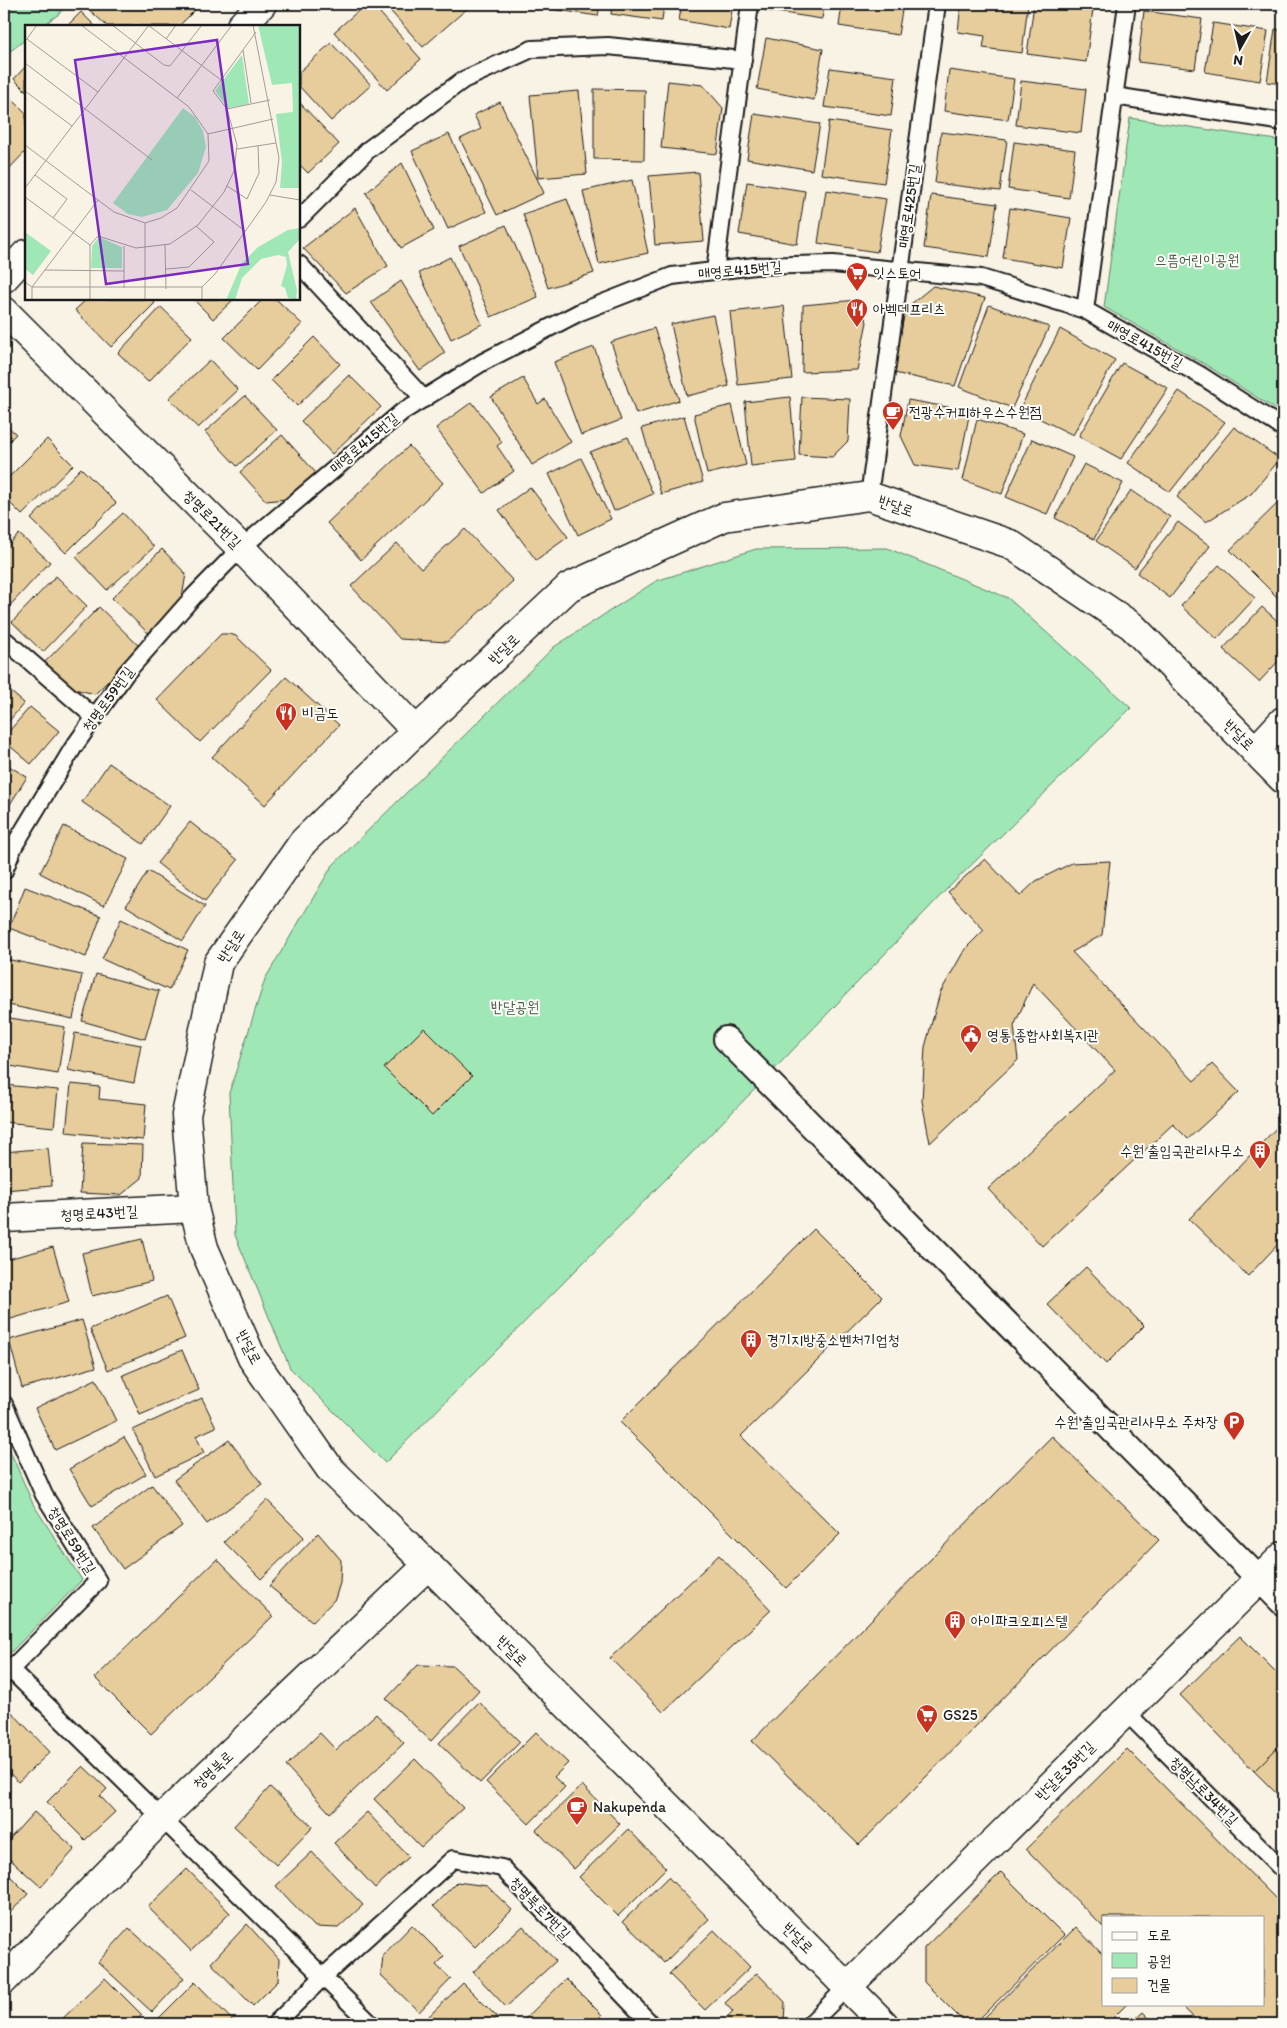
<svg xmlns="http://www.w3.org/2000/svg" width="1287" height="2028" viewBox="0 0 1287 2028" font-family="Itim,'Poor Story',sans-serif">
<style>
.green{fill:#9fe8b6;stroke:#5e8269}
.building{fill:#e7cd9c;stroke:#1c1c1c}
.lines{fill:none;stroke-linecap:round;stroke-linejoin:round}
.service-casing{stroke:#1c1c1c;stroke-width:20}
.pedestrian-casing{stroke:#1c1c1c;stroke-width:28}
.minor-casing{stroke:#1c1c1c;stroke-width:31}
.tertiary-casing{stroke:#1c1c1c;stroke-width:31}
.service{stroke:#fdfcf7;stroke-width:16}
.pedestrian{stroke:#fdfcf7;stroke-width:24}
.minor{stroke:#fdfcf7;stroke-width:28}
.tertiary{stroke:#fdfcf7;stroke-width:28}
.labels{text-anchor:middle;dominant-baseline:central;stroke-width:4;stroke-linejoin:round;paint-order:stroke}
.street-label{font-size:15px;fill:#1c1c1c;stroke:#fdfcf7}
.park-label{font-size:15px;fill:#43594a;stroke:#fdfcf7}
.poi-label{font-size:15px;fill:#1c1c1c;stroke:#fdfcf7;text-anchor:start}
.inset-road{fill:none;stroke:#a19d95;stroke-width:1}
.view{fill:#7b2cbf;fill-opacity:0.15;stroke:#7b2cbf;stroke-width:2.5}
.inset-edge{fill:none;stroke:#1c1c1c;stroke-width:2.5}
</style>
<rect width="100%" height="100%" fill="#f9f3e5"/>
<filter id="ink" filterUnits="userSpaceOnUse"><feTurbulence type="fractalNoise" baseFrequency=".02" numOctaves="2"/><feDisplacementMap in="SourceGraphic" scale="10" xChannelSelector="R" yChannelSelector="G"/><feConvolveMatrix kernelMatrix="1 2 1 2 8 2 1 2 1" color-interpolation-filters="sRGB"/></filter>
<g filter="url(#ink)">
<g class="green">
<path d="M4,4H67L59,14L42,26H26V39L4,56Z"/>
<path d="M1130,118L1283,141V414L1206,365L1104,307Z"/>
<path d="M887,548L1008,598L1131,708L946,890L765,1079L385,1463L290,1368L235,1235L229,1093L265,979L332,866L554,647L656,581L756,549Z"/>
<path d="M4,1437L33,1504L82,1580L4,1659Z"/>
</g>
<g class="building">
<path d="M83,4H201L179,26H107Z"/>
<path d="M366,4H372L421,59L387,90L334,32Z"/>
<path d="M384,4H466L469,7L423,47Z"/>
<path d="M538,4H600L598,16L537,7Z"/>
<path d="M612,4H664L662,21L611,14Z"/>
<path d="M682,4H733L729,29L679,20Z"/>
<path d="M765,4H824L822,19L764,10Z"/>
<path d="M842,4H903L898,35L839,26Z"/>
<path d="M961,4H1028L1022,53L983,48L985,36L958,32Z"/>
<path d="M1034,4H1054L1093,9L1086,62L1027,54Z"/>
<path d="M1144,11L1202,19L1195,69L1138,62Z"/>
<path d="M81,12L95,26H67Z"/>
<path d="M1213,23L1268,31L1260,81L1205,72Z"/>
<path d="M1275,29L1283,31V84L1267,82Z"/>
<path d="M766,38L823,49L814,100L757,89Z"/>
<path d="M331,43L371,85L331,121L299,86V72Z"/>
<path d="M26,66V91L14,79Z"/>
<path d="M830,68L896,77L891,116L824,107Z"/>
<path d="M949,70L1014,79L1008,120L944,111Z"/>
<path d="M668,81L703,85L723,108L717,154L661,148Z"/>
<path d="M1021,81L1086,89L1081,133L1016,125Z"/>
<path d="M594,89L645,90L644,160L594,159Z"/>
<path d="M4,91L26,113V151L4,174Z"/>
<path d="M579,91L587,174L538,178L530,95Z"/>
<path d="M299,102L339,144L308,173L299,164Z"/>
<path d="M500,102L544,193L497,215L460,139L481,129L474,115Z"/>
<path d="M754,114L820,124L812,170L747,159Z"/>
<path d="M829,121L892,130L884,183L821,174Z"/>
<path d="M941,132L1007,140L1000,191L935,183Z"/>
<path d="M449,134L486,212L448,229L412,151Z"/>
<path d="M1014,142L1075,150L1069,198L1008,189Z"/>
<path d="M402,163L434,230L401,248L366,193Z"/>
<path d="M698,172L704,241L655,245L649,176Z"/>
<path d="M632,180L648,253L599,264L583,191Z"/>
<path d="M747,182L805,191L797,244L739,234Z"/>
<path d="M826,190L886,199L877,252L818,243Z"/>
<path d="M931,195L997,204L989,257L924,248Z"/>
<path d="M567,199L594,273L548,288L523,214Z"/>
<path d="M355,208L388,266L346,293L303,248Z"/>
<path d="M1010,208L1071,218L1063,268L1003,258Z"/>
<path d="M506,225L538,297L491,317L459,246Z"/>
<path d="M450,257L482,324L451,339L419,273Z"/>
<path d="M401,281L445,353L420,371L371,302Z"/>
<path d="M933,286L985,298L955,386L894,373L905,309Z"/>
<path d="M87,299H151L155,303L111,347L75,310Z"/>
<path d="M193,299H234L213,319Z"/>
<path d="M263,299H276L302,324L257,370L224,338Z"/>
<path d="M857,300L867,322L857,370L802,372L803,305Z"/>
<path d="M989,305L1049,327L1012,408L959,387Z"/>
<path d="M784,306L792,379L738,385L730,312Z"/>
<path d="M161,307L192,337L148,382L118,353Z"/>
<path d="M713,315L729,386L687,396L671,324Z"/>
<path d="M654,328L679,400L636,414L611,342Z"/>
<path d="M1060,329L1115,360L1073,435L1020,409Z"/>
<path d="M314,337L340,364L297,406L271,380Z"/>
<path d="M594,347L621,420L581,435L554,362Z"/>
<path d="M210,360L238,390L198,428L169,398Z"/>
<path d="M1122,363L1168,388L1121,459L1079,436Z"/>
<path d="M349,375L381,407L332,454L301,421Z"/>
<path d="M523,378L538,404L545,399L571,442L532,465L491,397Z"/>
<path d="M1179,391L1225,422L1170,492L1128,463Z"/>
<path d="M245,396L277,430L237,466L205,432Z"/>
<path d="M790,397L796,461L751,466L745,402Z"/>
<path d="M802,397L850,399L848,441L832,457L799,455Z"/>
<path d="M908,400L970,411L958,471L915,465L901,436Z"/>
<path d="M472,402L502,442L497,446L514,471L484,493L436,428Z"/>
<path d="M732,405L746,465L707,474L694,414Z"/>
<path d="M684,416L703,482L661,494L642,428Z"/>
<path d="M977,419L1023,434L1002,494L963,480Z"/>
<path d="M4,423L16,434L4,446Z"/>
<path d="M1234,427L1280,459L1251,494L1206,522L1177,497Z"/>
<path d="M282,435L316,473L286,499L266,501L240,472Z"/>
<path d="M628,437L653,494L614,511L590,452Z"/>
<path d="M47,439L73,465L22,515L4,497V482Z"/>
<path d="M1032,439L1073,457L1047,514L1006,497Z"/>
<path d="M409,446L443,483L361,560L327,523Z"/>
<path d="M581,458L611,519L578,535L549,474Z"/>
<path d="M1084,464L1123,483L1094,539L1055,518Z"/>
<path d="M81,468L116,503L66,553L31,519Z"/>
<path d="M530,487L568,537L536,560L499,510Z"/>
<path d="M1131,490L1170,517L1135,568L1096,541Z"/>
<path d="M1283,498V603L1230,550Z"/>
<path d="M123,513L154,547L107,590L76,557Z"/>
<path d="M1178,522L1210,546L1170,598L1137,573Z"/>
<path d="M465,529L513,581L447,642L400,639L351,586L397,543L421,569Z"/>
<path d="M19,534L50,562L4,612V550Z"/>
<path d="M162,549L186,574L181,603L148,633L112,598Z"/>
<path d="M1219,565L1255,598L1217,639L1181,606Z"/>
<path d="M56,576L87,606L43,652L12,622Z"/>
<path d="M99,607L141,648L95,694L70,688L44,663Z"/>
<path d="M1262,607L1283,626V656L1259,682L1223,649Z"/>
<path d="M221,634H230L236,636L271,670L200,742L157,700Z"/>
<path d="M286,677L339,725L265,805L212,757Z"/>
<path d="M4,686L24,703L4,727Z"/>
<path d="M30,707L59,731L31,764L4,741V737Z"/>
<path d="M4,763L27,777L4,814Z"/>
<path d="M109,763L170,806L143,844L82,802Z"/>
<path d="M190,822L238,860L205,901L157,863Z"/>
<path d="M64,826L128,859L104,906L40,873Z"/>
<path d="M985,859L1020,896L1036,881L1072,863L1110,861L1102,935L1072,952L1194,1081L1212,1064L1239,1092L1188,1139L1173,1124L1042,1246L988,1189L1115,1070L1033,983L1014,1026L1018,1060L930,1143L922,1101L925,1047L940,993L965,949L984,930L948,892Z"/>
<path d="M148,871L205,906L183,941L126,906Z"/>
<path d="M25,887L101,916L86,957L9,928Z"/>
<path d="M121,919L188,950L169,990L102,959Z"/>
<path d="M6,959L82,975L73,1019L4,1004V969Z"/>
<path d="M96,974L159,991L145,1039L82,1021Z"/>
<path d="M4,1017L65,1027L58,1074L4,1065Z"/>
<path d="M424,1028L472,1076L432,1116L384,1068Z"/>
<path d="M75,1033L141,1045L134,1083L68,1070Z"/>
<path d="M71,1084L100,1087L99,1099L146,1104L143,1140L66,1132Z"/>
<path d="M4,1085L58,1090L54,1127L4,1122Z"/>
<path d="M1283,1121V1239L1248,1276L1189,1219Z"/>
<path d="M83,1143L143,1145L142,1178L121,1195L80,1193Z"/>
<path d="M48,1148L52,1186L4,1190V1152Z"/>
<path d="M814,1229L882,1297L741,1436L840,1534L786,1588L620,1422Z"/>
<path d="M142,1239L152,1281L92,1296L82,1253Z"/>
<path d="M53,1247L69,1302L4,1321V1260Z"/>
<path d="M1086,1267L1144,1326L1106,1364L1047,1304Z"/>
<path d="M167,1296L185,1338L108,1370L90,1329Z"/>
<path d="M82,1320L96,1367L22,1388L9,1340Z"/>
<path d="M182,1350L199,1390L140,1415L123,1375Z"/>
<path d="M96,1379L116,1421L55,1450L35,1408Z"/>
<path d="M202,1398L216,1427L196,1436L204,1453L155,1476L133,1430Z"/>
<path d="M1052,1436L1159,1540L859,1845L752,1741Z"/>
<path d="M124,1437L146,1474L92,1506L69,1469Z"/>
<path d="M229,1440L262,1484L207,1524L174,1480Z"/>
<path d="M152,1485L182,1526L123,1569L93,1528Z"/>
<path d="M267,1500L304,1537L261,1579L224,1542Z"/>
<path d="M318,1533L341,1560L340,1583L335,1599L313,1622L269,1586Z"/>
<path d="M719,1555L771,1610L663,1712L610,1658Z"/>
<path d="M217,1559L273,1616L151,1734L95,1678Z"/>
<path d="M1240,1636L1283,1679V1742L1254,1771L1180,1695Z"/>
<path d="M418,1665L453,1666L479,1690L431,1741L386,1699Z"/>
<path d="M479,1702L520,1742L480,1783L439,1743Z"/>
<path d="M4,1704L50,1752L18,1782L4,1767Z"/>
<path d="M376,1714L404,1743L330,1813L286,1766L320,1733L336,1750Z"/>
<path d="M536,1732L568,1763L554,1777L565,1787L529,1824L486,1782Z"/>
<path d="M1283,1742V1800L1254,1771Z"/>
<path d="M1127,1749L1283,1906V2024H1200L1180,2004H1263V1917H1103V1927L1026,1849Z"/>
<path d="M415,1759L463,1808L421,1847L374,1799Z"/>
<path d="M83,1766L107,1789L100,1796L115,1812L85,1840L47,1802Z"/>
<path d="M582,1785L620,1824L574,1869L536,1830Z"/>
<path d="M270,1787L313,1827L276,1865L234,1826Z"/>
<path d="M34,1812L75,1849L41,1887L4,1854V1845Z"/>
<path d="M367,1812L409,1857L375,1888L334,1843Z"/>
<path d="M628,1829L666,1868L618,1916L579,1877Z"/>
<path d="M312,1852L363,1905L338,1928L315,1927L276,1886Z"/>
<path d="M187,1869L230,1913L191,1951L148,1907Z"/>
<path d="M4,1870L28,1894L4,1919Z"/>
<path d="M1001,1872L1064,1935L974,2024H966L924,1982V1948Z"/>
<path d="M668,1877L709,1919L664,1963L623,1921Z"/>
<path d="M457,1882L487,1886L512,1910L475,1947L433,1906Z"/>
<path d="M247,1924L279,1959L278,1981L253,2006L211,1963Z"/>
<path d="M412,1925L444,1957L436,1965L451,1979L419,2012L381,1975L383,1955Z"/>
<path d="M523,1926L556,1961L506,2007L473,1972Z"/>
<path d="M1076,1927L1103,1955V2004H1127L1107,2024H978Z"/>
<path d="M129,1928L184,1978L152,2012L98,1962Z"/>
<path d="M714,1930L750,1967L705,2010L669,1974Z"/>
<path d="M757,1973L785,2002L784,2024H721L733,2012L725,2003Z"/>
<path d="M105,1978L142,2015L132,2024H61L59,2022Z"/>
<path d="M566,1979L602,2015L593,2024H530L525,2019Z"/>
<path d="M195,1982L236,2024H161L157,2020Z"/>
<path d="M463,1983L497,2017L489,2024H431L426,2019Z"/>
<path d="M1143,2012L1155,2024H1130Z"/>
</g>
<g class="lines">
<g class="service-casing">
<g id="service">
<path d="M1114,96L1283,122"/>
<path d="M299,219L369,149L463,80L532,49L608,46L743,60"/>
<path d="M299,264L424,399"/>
<path d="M715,271L750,4"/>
<path d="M1085,310L1127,4"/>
<path d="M869,496L937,4"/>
<path d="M4,639L94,717"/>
<path d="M4,871L14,846L73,748L126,673L193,597L241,548L402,412L483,362L580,312L672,276L755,266L833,264L981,278L1085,310L1200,375L1283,428"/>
<path d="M4,1404L44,1495L98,1581L4,1676"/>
<path d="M10,1669L371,2024"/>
<path d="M1126,1712L1283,1870"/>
<path d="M275,2024L323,1977L453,1859L502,1868L651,2024"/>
<path d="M810,2024L847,1987"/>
</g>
</g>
<g class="pedestrian-casing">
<path id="pedestrian" d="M726,1039L1283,1603"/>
</g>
<g class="minor-casing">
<g id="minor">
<path d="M4,1218L194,1208"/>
<path d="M847,1987L1283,1556"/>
</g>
</g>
<g class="tertiary-casing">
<g id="tertiary">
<path d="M241,26L262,4"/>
<path d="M4,278L26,254"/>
<path d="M4,311L241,548L416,731"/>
<path d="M1255,751L1283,721"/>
<path d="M4,1980L162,1818L428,1565"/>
<path d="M884,2024L428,1565L330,1469L252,1358L204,1248L194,1208L186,1115L218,963L303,842L416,731L569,587L724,517L869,496L1010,544L1132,626L1283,779"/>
</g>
</g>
<use href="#service" class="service"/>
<use href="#pedestrian" class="pedestrian"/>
<use href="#minor" class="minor"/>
<use href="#tertiary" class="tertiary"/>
</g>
</g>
<defs>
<g id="supermarket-pin" transform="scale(1.125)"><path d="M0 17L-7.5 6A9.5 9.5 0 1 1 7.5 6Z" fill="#c8321e" stroke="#fdfcf7"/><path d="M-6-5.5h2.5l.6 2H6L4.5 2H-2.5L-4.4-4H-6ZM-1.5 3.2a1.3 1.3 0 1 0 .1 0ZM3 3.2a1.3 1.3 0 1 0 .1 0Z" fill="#fff"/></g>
<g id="restaurant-pin" transform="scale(1.125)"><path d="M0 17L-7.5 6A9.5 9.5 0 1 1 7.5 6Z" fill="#c8321e" stroke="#fdfcf7"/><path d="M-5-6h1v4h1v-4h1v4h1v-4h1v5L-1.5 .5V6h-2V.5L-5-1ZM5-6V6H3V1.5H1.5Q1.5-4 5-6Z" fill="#fff"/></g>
<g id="cafe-pin" transform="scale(1.125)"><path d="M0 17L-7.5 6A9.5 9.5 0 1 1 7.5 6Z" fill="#c8321e" stroke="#fdfcf7"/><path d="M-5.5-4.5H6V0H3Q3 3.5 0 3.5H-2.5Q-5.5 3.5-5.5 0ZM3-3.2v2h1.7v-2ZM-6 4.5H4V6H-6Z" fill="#fff"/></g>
<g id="civic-pin" transform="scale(1.125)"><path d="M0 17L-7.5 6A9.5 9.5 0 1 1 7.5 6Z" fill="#c8321e" stroke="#fdfcf7"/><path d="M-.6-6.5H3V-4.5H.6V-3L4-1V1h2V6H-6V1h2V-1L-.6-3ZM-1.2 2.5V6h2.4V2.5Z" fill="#fff"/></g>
<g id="building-pin" transform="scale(1.125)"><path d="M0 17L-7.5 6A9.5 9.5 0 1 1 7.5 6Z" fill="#c8321e" stroke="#fdfcf7"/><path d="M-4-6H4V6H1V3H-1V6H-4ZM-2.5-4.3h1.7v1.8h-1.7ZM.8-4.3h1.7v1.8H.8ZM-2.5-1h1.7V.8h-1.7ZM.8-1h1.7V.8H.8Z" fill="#fff"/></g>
<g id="parking-pin" transform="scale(1.125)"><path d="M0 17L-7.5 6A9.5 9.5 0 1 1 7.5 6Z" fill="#c8321e" stroke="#fdfcf7"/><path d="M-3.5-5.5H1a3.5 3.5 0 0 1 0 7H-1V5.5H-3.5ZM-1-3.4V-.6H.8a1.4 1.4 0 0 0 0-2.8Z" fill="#fff"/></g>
</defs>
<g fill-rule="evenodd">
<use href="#supermarket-pin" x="857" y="273"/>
<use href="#restaurant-pin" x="857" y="309"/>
<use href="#cafe-pin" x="893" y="412"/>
<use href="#restaurant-pin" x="286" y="713"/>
<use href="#civic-pin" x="971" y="1035"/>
<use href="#building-pin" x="1260" y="1151"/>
<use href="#building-pin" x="751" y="1340"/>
<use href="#parking-pin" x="1234" y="1422"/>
<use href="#building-pin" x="955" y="1621"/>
<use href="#supermarket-pin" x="927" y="1715"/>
<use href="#cafe-pin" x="577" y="1807"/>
</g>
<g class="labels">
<g class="street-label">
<text transform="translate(909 206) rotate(-82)">매영로425번길</text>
<text transform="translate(740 270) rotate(-5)">매영로415번길</text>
<text transform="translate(1145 344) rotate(29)">매영로415번길</text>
<text transform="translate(364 443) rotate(-40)">매영로415번길</text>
<text transform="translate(896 506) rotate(19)">반달로</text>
<text transform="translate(212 519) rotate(45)">청명로21번길</text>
<text transform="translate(504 649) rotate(-44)">반달로</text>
<text transform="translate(108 699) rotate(-54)">청명로59번길</text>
<text transform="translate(1239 735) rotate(45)">반달로</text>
<text transform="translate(231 946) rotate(-57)">반달로</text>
<text transform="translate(99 1213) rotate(-3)">청명로43번길</text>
<text transform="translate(249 1347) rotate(63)">반달로</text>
<text transform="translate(72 1540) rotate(58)">청명로59번길</text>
<text transform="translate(512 1651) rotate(45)">반달로</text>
<text transform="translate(213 1770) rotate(-43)">청명북로</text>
<text transform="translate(1065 1771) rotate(-45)">반달로35번길</text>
<text transform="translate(1204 1791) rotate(45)">청명남로34번길</text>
<text transform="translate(540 1908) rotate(46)">청명북로7번길</text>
<text transform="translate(798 1938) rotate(45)">반달로</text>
</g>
<g class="park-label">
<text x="1197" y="260">으뜸어린이공원</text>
<text x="515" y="1007">반달공원</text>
</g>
<g class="poi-label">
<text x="873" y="273">잇스토어</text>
<text x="873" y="309">아벡데프리츠</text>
<text x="909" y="412">전광수커피하우스수원점</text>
<text x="302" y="713">비금도</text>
<text x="987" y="1035">영통 종합사회복지관</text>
<text x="1244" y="1151" text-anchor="end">수원 출입국관리사무소</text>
<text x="767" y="1340">경기지방중소벤처기업청</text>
<text x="1218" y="1422" text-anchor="end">수원 출입국관리사무소 주차장</text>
<text x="971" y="1621">아이파크오피스텔</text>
<text x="943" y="1715">GS25</text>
<text x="593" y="1807">Nakupenda</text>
</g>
</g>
<g transform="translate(25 25)">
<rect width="275" height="275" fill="#f9f3e5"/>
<path d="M233,0H275V163H255L257,137L251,89L268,87L267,58L247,60ZM217,30L224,79L203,83L190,66ZM158,83L170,92L178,106L181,122L173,148L142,185L117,192L103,189L88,178ZM275,203V214L263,227L272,265L271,275L263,273L260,263L256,261L262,240L261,232L253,230L236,234L217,253L210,275H201L217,238L233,222L263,205ZM0,207L26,226L8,250L0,244ZM74,212L97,222V243H66L67,221Z" fill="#9fe8b6"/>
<path class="inset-road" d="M87,0L139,40L145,41L177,0M123,0L196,55M2,14L73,67M141,14L151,0M1,15L12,0M218,25L226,78M0,38L127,135M0,66L47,101M152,73L207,0M202,84L245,75M183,109L248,94M0,120L89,187L120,198L136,193L152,183L184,136L183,109L164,82L56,0M212,124L251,118M10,150L42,174L28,193M202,161L222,174L234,148L233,120M0,163L124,0M166,165L220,206M245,170L275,175M0,172L65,220M140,220L141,264M99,221V263M141,244L164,242L189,217L171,201M20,245L99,246M0,257L7,262H177M7,275V262L73,175M65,275V220L73,211L111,223L145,219L173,200L199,167L209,146L212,120L202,84L188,66L231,7M120,275V198M177,275V262L190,249L241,177L251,157L254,133L228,0"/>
<path class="view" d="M192,15L223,239L81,259L50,35Z"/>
<rect width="275" height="275" class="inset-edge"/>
</g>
<rect width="1287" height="2028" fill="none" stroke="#fdfcf7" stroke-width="20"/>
<rect x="10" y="10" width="1267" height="2008" fill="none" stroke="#1c1c1c" stroke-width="2" filter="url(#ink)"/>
<rect x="1102" y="1916" width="162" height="90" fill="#fdfcf7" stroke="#a3a29f"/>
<rect x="1112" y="1932" width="25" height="8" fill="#fdfcf7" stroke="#a3a29f"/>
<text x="1147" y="1940" font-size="15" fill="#1c1c1c">도로</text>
<rect x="1112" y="1953" width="25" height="15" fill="#9fe8b6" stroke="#a3a29f"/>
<text x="1147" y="1966" font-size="15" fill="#1c1c1c">공원</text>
<rect x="1112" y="1978" width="25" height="15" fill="#e7cd9c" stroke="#a3a29f"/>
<text x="1147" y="1990" font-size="15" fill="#1c1c1c">건물</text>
<g transform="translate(1240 48) rotate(188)" stroke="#fdfcf7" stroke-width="4" paint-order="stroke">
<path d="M0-4L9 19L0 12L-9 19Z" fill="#1c1c1c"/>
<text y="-8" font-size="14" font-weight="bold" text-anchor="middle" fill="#1c1c1c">N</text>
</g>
</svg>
